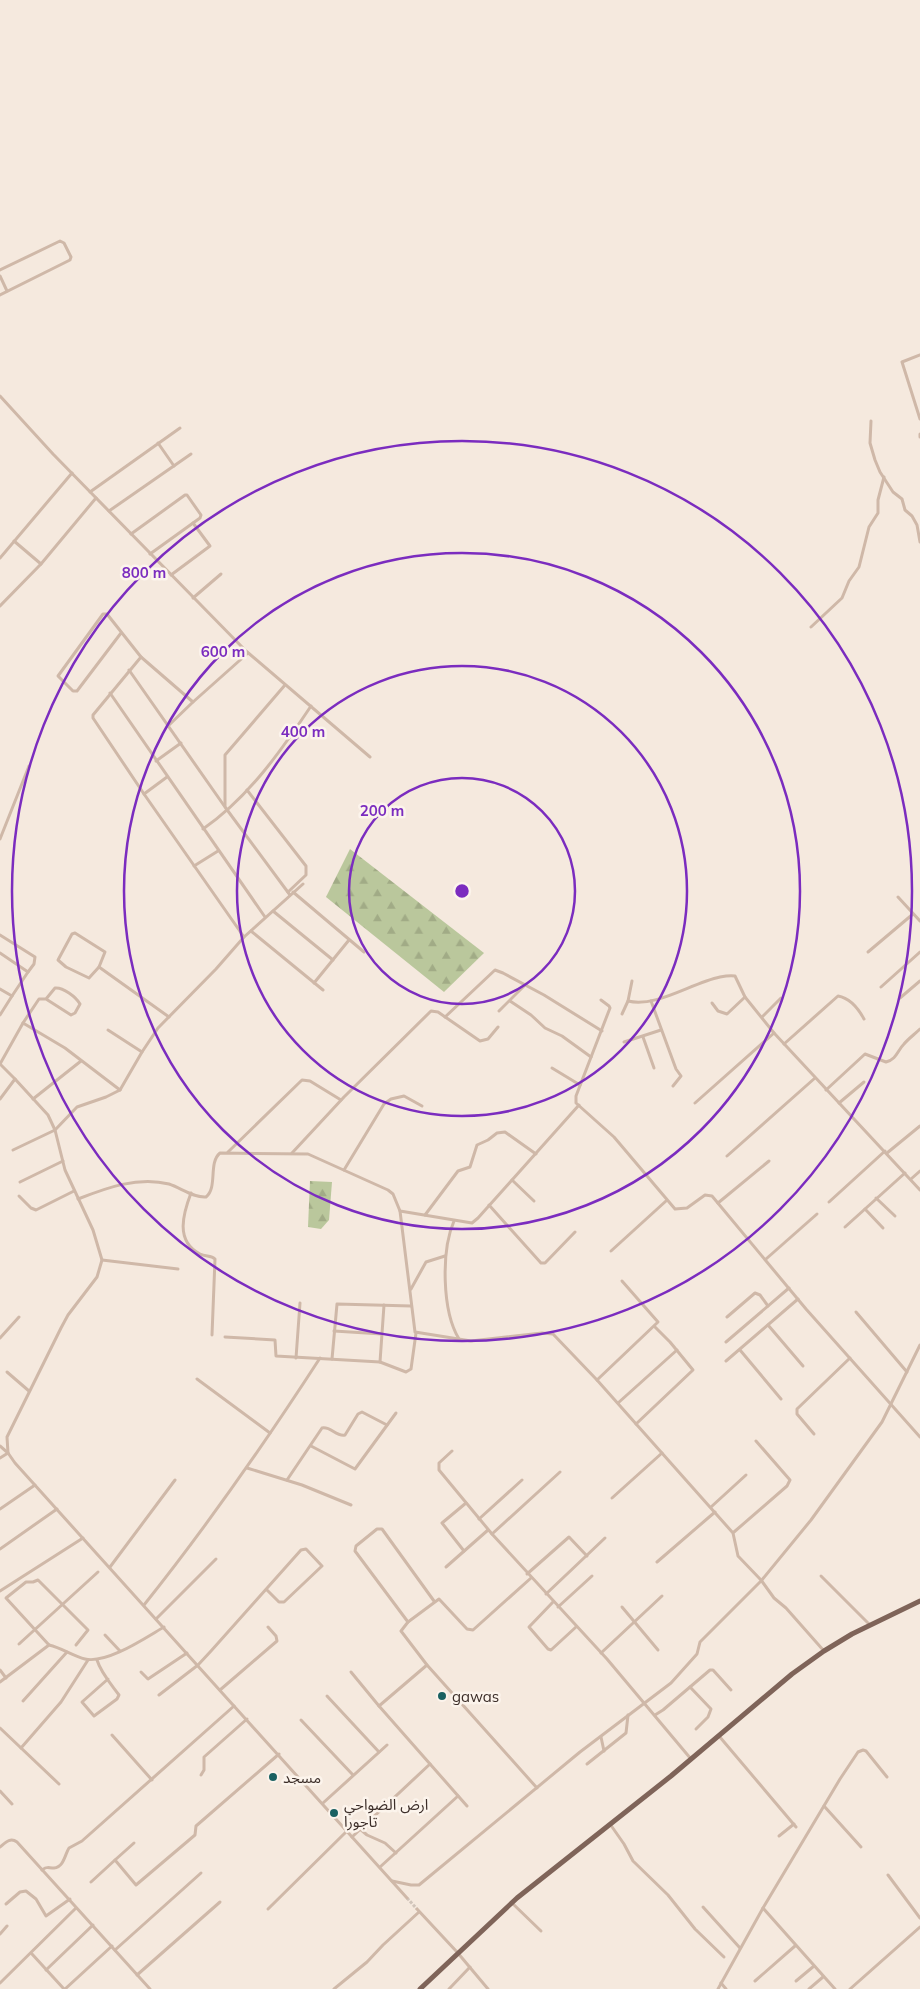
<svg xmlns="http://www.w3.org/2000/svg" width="920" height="1989" viewBox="0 0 920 1989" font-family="Mulish,'Noto Sans Arabic',sans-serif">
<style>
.forest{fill:url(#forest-firs)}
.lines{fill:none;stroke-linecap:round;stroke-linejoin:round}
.street-tunnel{stroke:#d0c4ba;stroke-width:3;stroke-dasharray:3 1.5;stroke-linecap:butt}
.street{stroke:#cfb8a8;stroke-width:3}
.primary{stroke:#7f6459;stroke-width:5}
.ring{fill:none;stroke:#7b2cbf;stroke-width:2.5}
.poi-dot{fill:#1a6162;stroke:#fcf4ec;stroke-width:2}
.labels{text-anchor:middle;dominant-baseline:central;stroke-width:5;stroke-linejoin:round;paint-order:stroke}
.poi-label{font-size:15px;fill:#3c2e29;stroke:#fcf4ec;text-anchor:start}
.centre{fill:#7b2cbf;stroke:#fcf4ec;stroke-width:2.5}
.ring-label{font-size:15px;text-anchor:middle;font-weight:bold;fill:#7b2cbf;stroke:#fcf4ec;stroke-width:5;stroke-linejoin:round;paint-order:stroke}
</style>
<defs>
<pattern id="forest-firs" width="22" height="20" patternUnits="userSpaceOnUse" patternTransform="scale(1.25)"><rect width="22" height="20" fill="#bac79c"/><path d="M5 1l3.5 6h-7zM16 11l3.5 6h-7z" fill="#a1ab86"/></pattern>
</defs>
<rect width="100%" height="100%" fill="#f5e9de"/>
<g class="forest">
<path d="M350,849L484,953L444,992L326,897Z"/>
<path d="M310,1181L332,1182L329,1220L321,1229L308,1227Z"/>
</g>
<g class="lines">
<path class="street-tunnel" d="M407,1898L417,1909"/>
<g class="street">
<path d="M0,270L60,241L64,243L71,257L70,260L0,295"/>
<path d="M0,276L7,291"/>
<path d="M920,355L902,362L920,419"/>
<path d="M0,396L53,454L246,651L370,757"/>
<path d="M871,421L870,443L875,460L880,472L893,492L902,499L905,510L912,516L917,525L920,542"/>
<path d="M920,434V437"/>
<path d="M158,443L174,466"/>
<path d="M90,492L180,428"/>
<path d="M109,511L191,454"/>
<path d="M131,534L185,495H187L201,515L200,518L150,554"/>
<path d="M14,541L41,564"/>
<path d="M0,558L72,473"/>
<path d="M171,575L210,546L193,523"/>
<path d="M193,598L221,574"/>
<path d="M0,606L41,564L96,498"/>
<path d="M811,627L842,598L849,581L859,567L869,527L878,513V500L884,477"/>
<path d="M121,633L77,691H73L58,676L103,614H107L141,657L193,702L168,726"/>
<path d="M141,657L93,715V718L144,794L244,937"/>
<path d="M129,670L225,807L290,895"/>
<path d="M110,693L265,917"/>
<path d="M193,702L248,653"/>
<path d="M156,761L181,743"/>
<path d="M247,790L306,866V875L288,892"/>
<path d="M144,794L167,777"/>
<path d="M225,806V755L285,685"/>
<path d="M203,829C248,798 281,751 311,706"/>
<path d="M0,839L29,766"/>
<path d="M194,866L218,851"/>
<path d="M303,884L244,937L216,969L158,1028L142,1052L120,1090L106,1097L77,1107L55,1130L65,1170L93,1230L102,1260L97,1277L68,1315L61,1328L7,1437L8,1453L15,1463L407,1898"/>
<path d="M293,892L364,952"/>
<path d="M898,897L920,921"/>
<path d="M273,911L333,960"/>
<path d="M251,931L323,990"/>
<path d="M75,933L105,952L99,967L89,978L66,967L58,960L72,934Z"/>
<path d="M0,935L35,957L34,964L28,972"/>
<path d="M868,952L913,914"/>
<path d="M0,953L28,972L12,996L0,989"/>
<path d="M99,967L169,1017"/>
<path d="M314,983L349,940"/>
<path d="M881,987L920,952"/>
<path d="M900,998L920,981"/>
<path d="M601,1000L609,1006L610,1008L576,1096V1103L614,1137L675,1209L687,1208L705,1195L712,1196L806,1309L920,1437"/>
<path d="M510,1001L531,1015L545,1028L562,1036L591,1057"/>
<path d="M628,1001C656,1008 691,983 720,977C725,976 730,975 735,976L745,997L774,1033L920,1190"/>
<path d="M651,1001L676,1069L681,1076L673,1086"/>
<path d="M712,1003L718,1011L727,1014L745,997"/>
<path d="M499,1011L526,984"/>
<path d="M622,1014L628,1001L632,981"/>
<path d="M0,1015L12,996"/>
<path d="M445,1017L495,970L503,973L544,995L602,1031"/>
<path d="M762,1017L781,998"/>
<path d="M23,1023L39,999H46L71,1015L75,1013L80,1004C76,997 63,987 55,988L46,999"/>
<path d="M108,1030L142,1052"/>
<path d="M643,1037L654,1068"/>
<path d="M624,1042L661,1030"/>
<path d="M784,1044L838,996C850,998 858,1008 864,1019"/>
<path d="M0,1064L23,1023L65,1048L120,1090"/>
<path d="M0,1064L15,1079L0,1099"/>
<path d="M552,1068L580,1085"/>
<path d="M826,1090L865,1054L886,1062C897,1059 897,1051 904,1044C908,1039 915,1034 920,1029"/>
<path d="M33,1099L81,1061"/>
<path d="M695,1103L774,1033"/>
<path d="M839,1103L864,1082"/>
<path d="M13,1150L55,1130L48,1115L15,1079"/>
<path d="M228,1152L302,1080L310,1081L341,1100"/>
<path d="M292,1153L344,1097L431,1011L438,1012L480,1041L488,1039L498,1027"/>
<path d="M887,1153L920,1126"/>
<path d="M727,1156L815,1078"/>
<path d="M344,1170L384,1104L391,1099L404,1096L422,1106"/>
<path d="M911,1179L920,1171"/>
<path d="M512,1180L534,1201"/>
<path d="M20,1182L63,1161"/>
<path d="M191,1193C183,1214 175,1241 200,1254C206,1257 211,1255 215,1259L212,1335"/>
<path d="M19,1196L31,1208L36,1210L74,1191"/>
<path d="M876,1198L895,1216"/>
<path d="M78,1199C106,1188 138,1176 169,1184C181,1188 194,1198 206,1197C218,1187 208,1163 220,1153L308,1154L388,1190L393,1194L400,1211L472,1223L478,1218L579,1105"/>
<path d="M829,1202L885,1151"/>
<path d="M718,1203L769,1161"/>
<path d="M489,1205L541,1263H545L575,1232"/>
<path d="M865,1209L883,1228"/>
<path d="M400,1211L415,1332L471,1341L542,1333L553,1334L597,1380L733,1533L738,1556L761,1580L774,1598L786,1608L824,1651"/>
<path d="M425,1215L458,1171L470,1167L477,1145L488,1140L497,1133L505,1132L536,1154"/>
<path d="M454,1221C441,1251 442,1311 459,1339"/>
<path d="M845,1227L905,1173"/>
<path d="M611,1251L666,1201"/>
<path d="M766,1259L817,1214"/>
<path d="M102,1260L178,1269"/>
<path d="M411,1289L426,1262L445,1256"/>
<path d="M856,1312L907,1372"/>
<path d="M727,1317L755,1293L760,1295L768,1306"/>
<path d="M768,1325L803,1366"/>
<path d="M334,1331L382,1334"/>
<path d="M225,1337L275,1340L276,1356L380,1362L406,1372L411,1369L416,1333"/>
<path d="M0,1338L19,1317"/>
<path d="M726,1342L789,1288"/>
<path d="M740,1350L781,1399"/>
<path d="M296,1358L300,1303"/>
<path d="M332,1359L337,1304L411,1306"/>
<path d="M726,1361L798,1299"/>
<path d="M380,1362L384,1305"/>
<path d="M7,1372L29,1391"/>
<path d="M197,1379L270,1433"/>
<path d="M597,1380L658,1322L622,1281"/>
<path d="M618,1403L677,1350"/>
<path d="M636,1424L693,1370L670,1342L655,1327"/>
<path d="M814,1434L797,1414V1409L850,1358"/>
<path d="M0,1446L8,1453L0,1458"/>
<path d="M311,1446L355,1469L396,1413"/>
<path d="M452,1451L439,1463V1470L492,1534L607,1659L691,1759"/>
<path d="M247,1468L302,1485L351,1505"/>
<path d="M287,1480L322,1428C331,1426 336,1437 345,1435L358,1414L362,1412L387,1425"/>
<path d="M612,1498L662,1453"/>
<path d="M711,1507L746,1475"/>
<path d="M0,1509L35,1485"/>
<path d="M479,1519L522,1480"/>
<path d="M734,1532L787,1486L790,1480L756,1441"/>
<path d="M492,1534L560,1472"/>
<path d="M0,1549L57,1509"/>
<path d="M464,1551L442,1523L466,1503"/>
<path d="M657,1562L715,1512"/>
<path d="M110,1567L175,1480"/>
<path d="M446,1567L488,1530"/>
<path d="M527,1574L569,1537L587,1556"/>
<path d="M821,1576L870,1625"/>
<path d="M531,1578L473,1630L467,1629L439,1599L408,1622L401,1631L427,1665L537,1788"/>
<path d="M0,1591L83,1538"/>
<path d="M546,1594L605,1538"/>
<path d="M553,1602L529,1627L548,1649L551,1650L576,1627"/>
<path d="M144,1605C207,1526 265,1443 320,1358"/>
<path d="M558,1607L592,1576"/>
<path d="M622,1607L658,1650"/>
<path d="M156,1619L216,1559"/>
<path d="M408,1622L355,1551L356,1546L377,1529H382L434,1601"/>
<path d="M105,1635L120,1651"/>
<path d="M19,1644L98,1572"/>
<path d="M49,1645L6,1598L26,1582H33L38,1580L88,1630L76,1645"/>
<path d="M601,1653L662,1596"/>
<path d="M97,1660C101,1673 111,1684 119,1695L117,1699L94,1716L82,1702L108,1679"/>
<path d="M0,1670L6,1678"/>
<path d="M141,1672L148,1679L187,1653"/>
<path d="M351,1672L379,1706L427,1665"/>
<path d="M0,1682L49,1645C62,1648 73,1656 85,1659C107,1664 145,1638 164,1627"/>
<path d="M690,1687L711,1709L708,1717L696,1729"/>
<path d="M220,1690L277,1641L276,1636L268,1627"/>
<path d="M159,1695L198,1665L211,1651L301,1550L306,1549L322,1566L284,1602H279L267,1590"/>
<path d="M327,1696L379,1752"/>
<path d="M23,1701L67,1652"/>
<path d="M379,1706L467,1806"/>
<path d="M655,1715L663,1710L710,1670H713L731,1690"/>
<path d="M301,1720L353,1775"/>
<path d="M0,1728L59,1784"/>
<path d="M112,1735L152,1780"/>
<path d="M719,1736L796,1827"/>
<path d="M601,1737L604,1751"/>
<path d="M21,1748L61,1702L88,1660"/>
<path d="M587,1764L626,1733L628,1715"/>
<path d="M201,1775L204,1770V1757L247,1719"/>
<path d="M0,1791L12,1804"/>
<path d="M323,1803L387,1745"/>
<path d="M824,1806L861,1847"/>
<path d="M610,1824L624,1844L633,1861L668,1895L695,1929L724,1957"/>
<path d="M360,1829L367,1835L385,1843L396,1853"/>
<path d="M779,1836L794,1824"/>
<path d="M352,1837L430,1764"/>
<path d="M0,1847C5,1843 10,1837 17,1842L150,1989"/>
<path d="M115,1860L134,1843"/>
<path d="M380,1867L458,1796"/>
<path d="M42,1870C47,1866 48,1868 54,1868C64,1867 65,1854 69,1848L82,1841L234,1706"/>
<path d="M888,1875L920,1918"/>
<path d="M392,1881L411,1885H419L580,1752L671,1683L697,1654L700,1642L761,1581L811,1520L882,1422L920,1345"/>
<path d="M91,1882L115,1860L136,1885L195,1835L196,1826L279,1754"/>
<path d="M512,1903L541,1931"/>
<path d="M6,1904L20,1892L26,1891L36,1899L46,1916L70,1899"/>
<path d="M703,1907L740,1948"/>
<path d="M763,1908L835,1989"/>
<path d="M268,1909L347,1831"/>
<path d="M417,1909L457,1952L488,1989"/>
<path d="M0,1934L7,1926"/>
<path d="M115,1950L201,1873"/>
<path d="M32,1954L64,1989"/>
<path d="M46,1970L93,1925"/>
<path d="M137,1975L220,1902"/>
<path d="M755,1981L795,1946"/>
<path d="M796,1981L814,1966"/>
<path d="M0,1983L76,1908"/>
<path d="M721,1983L726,1989"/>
<path d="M65,1989L112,1946"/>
<path d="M334,1989L367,1962L383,1945L419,1912"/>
<path d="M449,1989L470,1967"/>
<path d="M718,1989L763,1908L840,1779L858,1752L863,1750L866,1751L887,1777"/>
<path d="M809,1989L823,1977"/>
<path d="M850,1989L920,1927"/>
</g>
<path class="primary" d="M420,1989L517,1898L671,1776L792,1674L824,1651L852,1634L920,1601"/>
</g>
<g class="ring">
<circle cx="462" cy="891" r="113"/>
<circle cx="462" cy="891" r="225"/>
<circle cx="462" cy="891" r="338"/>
<circle cx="462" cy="891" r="450"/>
</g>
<g class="poi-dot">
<circle cx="442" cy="1696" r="5"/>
<circle cx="273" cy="1777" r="5"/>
<circle cx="334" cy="1813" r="5"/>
</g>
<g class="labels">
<g class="poi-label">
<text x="452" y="1696">gawas</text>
<text x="283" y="1777">مسجد</text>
<text x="344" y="1804">ارض الضواحي<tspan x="344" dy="17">تاجورا</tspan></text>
</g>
</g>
<circle cx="462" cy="891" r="8" class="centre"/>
<g class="ring-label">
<text x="144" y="578">800 m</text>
<text x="223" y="657">600 m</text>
<text x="303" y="737">400 m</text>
<text x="382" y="816">200 m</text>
</g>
</svg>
